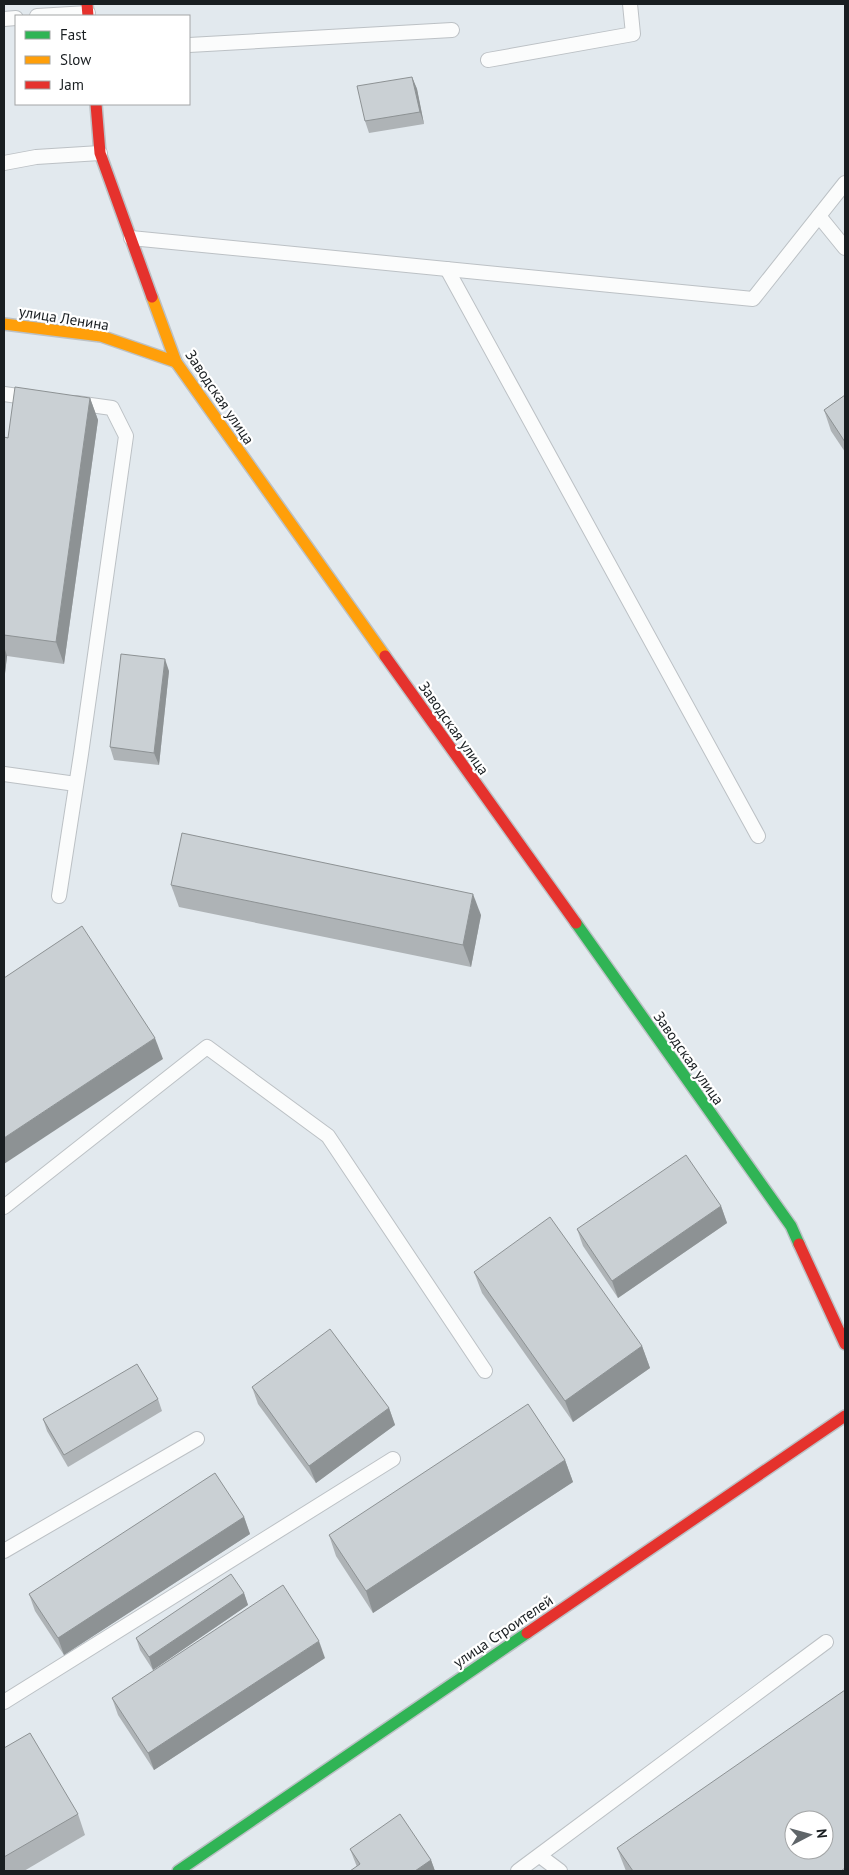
<svg xmlns="http://www.w3.org/2000/svg" width="849" height="1875" viewBox="0 0 849 1875" font-family="'PT Sans',sans-serif">
<style>
.lines{fill:none;stroke-linecap:round;stroke-linejoin:round}
.lane-casing{stroke:#bcc1c5;stroke-width:16}
.fast-casing{stroke:#bcc1c5;stroke-width:14}
.slow-casing{stroke:#bcc1c5;stroke-width:14}
.jam-casing{stroke:#bcc1c5;stroke-width:14}
.lane{stroke:#fbfcfc;stroke-width:14}
.fast{stroke:#30b455;stroke-width:11}
.slow{stroke:#ff9f0a;stroke-width:11}
.jam{stroke:#e5322d;stroke-width:11}
.wall{fill:#aeb3b6}
.shaded-wall{fill:#8d9294}
.building{fill:#cad0d4;stroke:#8d9294;fill-rule:evenodd}
.labels{text-anchor:middle;dominant-baseline:central;stroke-width:4.5;stroke-linejoin:round;paint-order:stroke}
.street-label{font-size:15px;fill:#191e21;stroke:#fff}
</style>
<rect width="100%" height="100%" fill="#e2e9ee"/>
<g class="lines">
<g class="lane-casing">
<g id="lane">
<path d="M37,16L88,13"/>
<path d="M4,19L16,18"/>
<path d="M189,45L452,30"/>
<path d="M488,60L633,34L630,4"/>
<path d="M4,163L36,157L100,153"/>
<path d="M819,216L845,248"/>
<path d="M131,238L753,299L845,183"/>
<path d="M447,269L758,836"/>
<path d="M4,394L32,398"/>
<path d="M4,774L76,784"/>
<path d="M59,896L81,754L126,436L112,408L76,403"/>
<path d="M4,1207L207,1047L328,1136L485,1371"/>
<path d="M4,1551L197,1439"/>
<path d="M4,1702L393,1459"/>
<path d="M540,1856L560,1871"/>
<path d="M518,1871L826,1642"/>
</g>
</g>
<g class="fast-casing">
<g id="fast">
<path d="M576,923L791,1226L799,1244"/>
<path d="M178,1871L527,1633"/>
</g>
</g>
<g class="slow-casing">
<g id="slow">
<path d="M152,297L176,362L385,656"/>
<path d="M4,324L101,336L176,362"/>
</g>
</g>
<g class="jam-casing">
<g id="jam">
<path d="M87,4L88,16"/>
<path d="M96,104L100,153L152,297"/>
<path d="M385,656L576,923"/>
<path d="M799,1244L845,1344"/>
<path d="M527,1633L845,1416"/>
</g>
</g>
<use href="#lane" class="lane"/>
<use href="#fast" class="fast"/>
<use href="#slow" class="slow"/>
<use href="#jam" class="jam"/>
</g>
<g class="wall">
<path d="M412,77L417,89L424,124L369,133L365,121Z"/>
<path d="M845,395V452L831,431L824,410Z"/>
<path d="M90,398L98,420L64,664L7,656L4,682V437L8,438Z"/>
<path d="M169,671L159,765L114,760L110,747Z"/>
<path d="M171,885L481,915L471,967L179,907Z"/>
<path d="M721,1206L727,1223L618,1298L583,1246L577,1229Z"/>
<path d="M474,1272L642,1346L650,1368L573,1422L482,1293Z"/>
<path d="M252,1387L389,1408L395,1425L316,1483L258,1404Z"/>
<path d="M158,1399L162,1411L68,1467L47,1431L43,1419Z"/>
<path d="M565,1460L573,1482L373,1613L336,1556L329,1535Z"/>
<path d="M244,1517L250,1534L64,1655L35,1611L29,1594Z"/>
<path d="M244,1593L248,1605L153,1670L140,1650L136,1638Z"/>
<path d="M325,1658L154,1770L118,1715L112,1698Z"/>
<path d="M4,1748L78,1814L85,1835L24,1871H4Z"/>
<path d="M617,1848L845,1871H626Z"/>
<path d="M350,1849L431,1860L435,1871H350L357,1867Z"/>
</g>
<g class="shaded-wall">
<path d="M412,77L417,89L424,124L420,112Z"/>
<path d="M90,398L98,420L64,664L56,642Z"/>
<path d="M4,646L7,656L4,682Z"/>
<path d="M165,659L169,671L159,765L154,753Z"/>
<path d="M473,894L481,915L471,967L463,945Z"/>
<path d="M155,1038L163,1059L4,1164V1138Z"/>
<path d="M721,1206L727,1223L618,1298L612,1281Z"/>
<path d="M642,1346L650,1368L573,1422L565,1401Z"/>
<path d="M389,1408L395,1425L316,1483L309,1466Z"/>
<path d="M565,1460L573,1482L373,1613L366,1591Z"/>
<path d="M244,1517L250,1534L64,1655L58,1638Z"/>
<path d="M244,1593L248,1605L153,1670L149,1657Z"/>
<path d="M319,1641L325,1658L154,1770L148,1753Z"/>
<path d="M431,1860L435,1871H415Z"/>
</g>
<g class="building">
<path d="M412,77L420,112L365,121L357,86Z"/>
<path d="M15,387L90,398L56,642L4,635V437L8,438Z"/>
<path d="M845,395V442L824,410Z"/>
<path d="M121,654L165,659L154,753L110,747Z"/>
<path d="M182,833L473,894L463,945L171,885Z"/>
<path d="M82,926L155,1038L4,1138V978Z"/>
<path d="M686,1155L721,1206L612,1281L577,1229Z"/>
<path d="M550,1217L642,1346L565,1401L474,1272Z"/>
<path d="M330,1329L389,1408L309,1466L252,1387Z"/>
<path d="M137,1364L158,1399L64,1455L43,1419Z"/>
<path d="M528,1404L565,1460L366,1591L329,1535Z"/>
<path d="M215,1473L244,1517L58,1638L29,1594Z"/>
<path d="M231,1574L244,1593L149,1657L136,1638Z"/>
<path d="M283,1585L319,1641L148,1753L112,1698Z"/>
<path d="M845,1690V1868L841,1871H633L617,1848ZM794,1820H824V1850H794Z"/>
<path d="M30,1733L78,1814L4,1857V1748Z"/>
<path d="M400,1814L431,1860L415,1871H350L360,1864L350,1849Z"/>
</g>
<g class="labels">
<g class="street-label">
<text transform="translate(64 318) rotate(9)">улица Ленина</text>
<text transform="translate(220 397) rotate(56)">Заводская улица</text>
<text transform="translate(454 728) rotate(55)">Заводская улица</text>
<text transform="translate(689 1058) rotate(55)">Заводская улица</text>
<text transform="translate(503 1631) rotate(-34)">улица Строителей</text>
</g>
</g>
<rect width="849" height="1875" fill="none" stroke="#191e21" stroke-width="10"/>
<rect x="15" y="15" width="175" height="90" fill="#ffffff" stroke="#a3a5a6"/>
<rect x="25" y="31" width="25" height="8" fill="#30b455" stroke="#a3a5a6"/>
<text x="60" y="40" font-size="15" fill="#191e21">Fast</text>
<rect x="25" y="56" width="25" height="8" fill="#ff9f0a" stroke="#a3a5a6"/>
<text x="60" y="65" font-size="15" fill="#191e21">Slow</text>
<rect x="25" y="81" width="25" height="8" fill="#e5322d" stroke="#a3a5a6"/>
<text x="60" y="90" font-size="15" fill="#191e21">Jam</text>
<g transform="translate(809 1835) rotate(84)"><circle r="24" fill="#ffffff" stroke="#a3a5a6"/>
<path d="M0-4L9 19L0 12L-9 19Z" fill="#5f6569"/>
<text y="-8" font-size="14" font-weight="bold" text-anchor="middle" fill="#191e21">N</text>
</g>
</svg>
